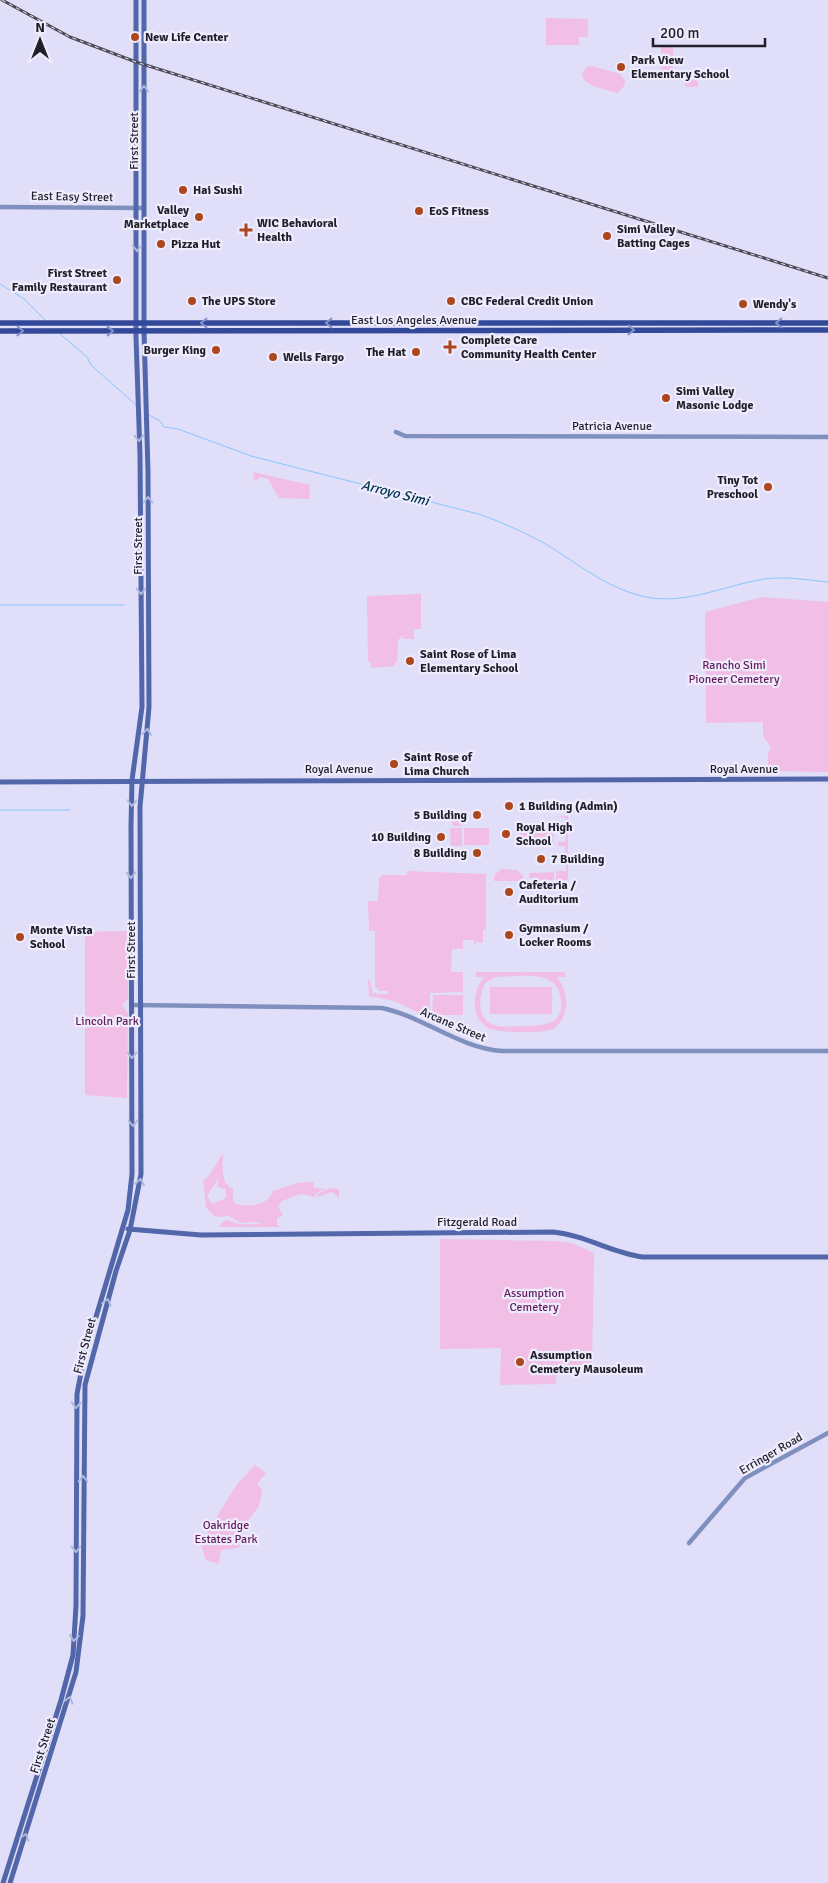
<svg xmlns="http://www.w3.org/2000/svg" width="828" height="1883" viewBox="0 0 828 1883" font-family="Signika,sans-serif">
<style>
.green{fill:#f1bee6;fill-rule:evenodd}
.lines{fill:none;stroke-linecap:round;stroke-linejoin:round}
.stream{stroke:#89c6fc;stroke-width:1}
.tertiary{stroke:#7f90be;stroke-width:4.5}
.secondary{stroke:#5167aa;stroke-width:5}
.primary{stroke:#32499a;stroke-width:5.5}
.rail-casing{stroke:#4b4a57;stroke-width:3}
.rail{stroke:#eeecfd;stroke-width:1;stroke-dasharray:4;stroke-linecap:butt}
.oneway{stroke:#afb7dc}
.oneway2{stroke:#8792c7}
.poi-dot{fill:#ac461d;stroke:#eeecfd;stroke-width:2}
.labels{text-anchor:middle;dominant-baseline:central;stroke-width:4.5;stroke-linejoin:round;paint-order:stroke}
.poi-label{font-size:12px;font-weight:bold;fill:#201f29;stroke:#eeecfd;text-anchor:start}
.street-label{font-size:12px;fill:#201f29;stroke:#eeecfd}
.park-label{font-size:12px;fill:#651c5b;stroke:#eeecfd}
.water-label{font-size:14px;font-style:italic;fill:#003052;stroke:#eeecfd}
</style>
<rect width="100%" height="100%" fill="#e0def9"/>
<g class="green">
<path d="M546,18L588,19V37H579V45H546Z"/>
<path d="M673,46V73H661V46Z"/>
<path d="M592,66L620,74L625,81L624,86L618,93C608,90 569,83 587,67Z"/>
<path d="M681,76H697L698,87H686Z"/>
<path d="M253,472L310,485L309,499L279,498L268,479L261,477L254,481Z"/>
<path d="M421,594V629H414V639H402L403,635L398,640L397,662L395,663V666L371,668V662H368L367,596Z"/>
<path d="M762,597L828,602V772L768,771V754L771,748L763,736V722L706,723L705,612Z"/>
<circle cx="457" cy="821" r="5.5"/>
<path d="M558,816H568V858H558L565,857V846H558V842L566,841L565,832H557V827H565V818Z"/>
<path d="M450,828H462V846H451Z"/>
<rect x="464" y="828" width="25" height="17"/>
<path d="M528,828H553L554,844L531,845Z"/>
<path d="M520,829H527L526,845L520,844Z"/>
<path d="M559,860H568V880H556V871H566V862Z"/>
<path d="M501,869L517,870L523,876V881H494V876Z"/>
<path d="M407,871L486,874V930H483V943L476,942L474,946V940H463V949H452L451,972H463V992L430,993V1018L394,1001L369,996L368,980H370L373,995L375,992L377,994H388V991H379L375,986V931H369L368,901H378L379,878L382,875H407Z"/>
<path d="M554,872V880H537L529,877V873Z"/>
<path d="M128,931V999L122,1005L128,1013L127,1098L85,1095V932Z"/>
<path d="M476,972H565V977H557C564,986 567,995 566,1006C565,1015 561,1024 553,1029C544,1034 497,1033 488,1028C470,1018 472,991 484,977H475ZM497,977C516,977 552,969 559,992C569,1025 544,1026 521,1026C512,1026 502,1028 494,1025C476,1020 478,994 486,982Z"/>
<rect x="490" y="987" width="62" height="27"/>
<path d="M433,995H463V1015H432Z"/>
<path d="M223,1153C222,1164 222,1174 226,1185L227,1183L230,1188H233V1200L236,1204C248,1207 268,1206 273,1191L297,1183L313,1182L314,1188L325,1189L316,1193L315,1197L301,1194L282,1201L278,1207L283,1215L277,1218V1225L281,1227H219C226,1215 230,1222 240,1224C246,1225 255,1224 261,1224L256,1222L241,1223L229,1216L215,1217L206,1207L203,1180L209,1176ZM220,1176L217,1186L224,1189L226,1188V1198L212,1204L207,1196Z"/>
<path d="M329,1188L339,1189V1198L332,1192L317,1197V1194Z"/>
<path d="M440,1239L557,1241L572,1243L594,1253L592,1369H556V1384L500,1385L501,1348L440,1349Z"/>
<path d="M255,1465L266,1473L257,1484L262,1489C261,1494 261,1500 259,1505C254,1517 237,1526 244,1540L240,1543L239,1548L221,1550L219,1564L206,1560L202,1547L204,1537L238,1483Z"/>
</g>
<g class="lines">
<g class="stream">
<path d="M0,284L24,299L45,320"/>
<path d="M59,333L87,357L91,365L136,405"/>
<path d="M149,415L160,421L164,427L178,429L251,456L482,515C503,523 524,532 544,543C579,564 611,592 652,598C690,603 727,585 764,579C785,576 807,580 828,582"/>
<path d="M0,605H124"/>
<path d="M0,810H70"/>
</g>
<g class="tertiary">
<path d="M0,207L144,208"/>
<path d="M396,432L405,436L828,437"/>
<path d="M133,1005L382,1008C424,1017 459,1048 502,1051H828"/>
<path d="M689,1543L745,1478L828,1433"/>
</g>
<g class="secondary">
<path d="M0,782L828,779"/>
<path d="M128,1229L201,1235L553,1232C585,1235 612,1253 643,1257H828"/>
<path d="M3,1883L61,1700L73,1655L76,1606L77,1394L84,1357L128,1210L132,1174L131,826L132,780L142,707L140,455L136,337V0"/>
<path d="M10,1883L76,1672L83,1616L85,1385L116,1271L130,1230L141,1174L140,807L149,707L148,472L144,331V0"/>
</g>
<g class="primary">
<path d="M0,323H828"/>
<path d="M0,331L828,330"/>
</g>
<g class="rail-casing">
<path id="rail" d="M2,0L70,37L136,62L828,278"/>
</g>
<use href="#rail" class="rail"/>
</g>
<defs><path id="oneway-chevron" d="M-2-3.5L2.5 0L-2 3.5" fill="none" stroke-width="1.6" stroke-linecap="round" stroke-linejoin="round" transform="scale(1.25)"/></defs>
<g class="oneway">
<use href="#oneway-chevron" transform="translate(144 89) rotate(-90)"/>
<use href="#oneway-chevron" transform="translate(137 248) rotate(90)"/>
<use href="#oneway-chevron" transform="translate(139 438) rotate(88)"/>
<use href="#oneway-chevron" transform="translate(148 500) rotate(-90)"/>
<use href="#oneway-chevron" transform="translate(141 591) rotate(90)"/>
<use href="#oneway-chevron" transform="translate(147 732) rotate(-83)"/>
<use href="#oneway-chevron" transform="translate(132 803) rotate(91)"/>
<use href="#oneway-chevron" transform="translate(131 875) rotate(89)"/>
<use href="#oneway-chevron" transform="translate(132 1055) rotate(90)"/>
<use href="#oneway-chevron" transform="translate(133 1123) rotate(89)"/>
<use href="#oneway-chevron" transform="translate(140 1182) rotate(-81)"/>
<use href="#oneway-chevron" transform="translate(107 1302) rotate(-74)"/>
<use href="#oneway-chevron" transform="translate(76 1405) rotate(93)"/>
<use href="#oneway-chevron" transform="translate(83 1479) rotate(-90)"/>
<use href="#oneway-chevron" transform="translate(76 1549) rotate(90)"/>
<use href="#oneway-chevron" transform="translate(74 1638) rotate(96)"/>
<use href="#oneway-chevron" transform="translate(69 1700) rotate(-73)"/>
<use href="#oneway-chevron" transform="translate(25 1837) rotate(-72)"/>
</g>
<g class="oneway2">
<use href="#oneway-chevron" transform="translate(204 323) rotate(-180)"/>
<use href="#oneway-chevron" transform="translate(329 323) rotate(180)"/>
<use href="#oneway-chevron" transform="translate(779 323) rotate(179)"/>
<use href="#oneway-chevron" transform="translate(631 330)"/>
<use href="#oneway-chevron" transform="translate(20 331) rotate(1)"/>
<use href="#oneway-chevron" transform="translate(110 331) rotate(-1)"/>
</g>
<g class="poi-dot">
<circle cx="135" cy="37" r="5"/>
<circle cx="621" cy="67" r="5"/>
<circle cx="183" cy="190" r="5"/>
<circle cx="419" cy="211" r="5"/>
<circle cx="199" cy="217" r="5"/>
<path d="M243.5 222.5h5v5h5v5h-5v5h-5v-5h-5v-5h5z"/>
<circle cx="607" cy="236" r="5"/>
<circle cx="161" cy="244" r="5"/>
<circle cx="117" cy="280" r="5"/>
<circle cx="192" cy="301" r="5"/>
<circle cx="451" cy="301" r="5"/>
<circle cx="743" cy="304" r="5"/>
<path d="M447.5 339.5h5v5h5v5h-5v5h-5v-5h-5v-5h5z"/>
<circle cx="216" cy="350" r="5"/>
<circle cx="416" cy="352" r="5"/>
<circle cx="273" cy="357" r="5"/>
<circle cx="666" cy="398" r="5"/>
<circle cx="768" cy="487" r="5"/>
<circle cx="410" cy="661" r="5"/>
<circle cx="394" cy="764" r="5"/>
<circle cx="509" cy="806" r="5"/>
<circle cx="477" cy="815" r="5"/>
<circle cx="506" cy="834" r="5"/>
<circle cx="441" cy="837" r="5"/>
<circle cx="477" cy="853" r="5"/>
<circle cx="541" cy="859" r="5"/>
<circle cx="509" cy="892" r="5"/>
<circle cx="509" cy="935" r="5"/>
<circle cx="20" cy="937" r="5"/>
<circle cx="520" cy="1362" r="5"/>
</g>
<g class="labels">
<g class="poi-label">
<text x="145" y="37">New Life Center</text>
<text x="631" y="60">Park View<tspan x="631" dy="14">Elementary School</tspan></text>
<text x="193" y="190">Hai Sushi</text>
<text x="189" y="210" text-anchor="end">Valley<tspan x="189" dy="14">Marketplace</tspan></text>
<text x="429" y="211">EoS Fitness</text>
<text x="257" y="223">WIC Behavioral<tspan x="257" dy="14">Health</tspan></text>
<text x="617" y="229">Simi Valley<tspan x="617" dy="14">Batting Cages</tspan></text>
<text x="171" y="244">Pizza Hut</text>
<text x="107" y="273" text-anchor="end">First Street<tspan x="107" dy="14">Family Restaurant</tspan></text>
<text x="202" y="301">The UPS Store</text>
<text x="461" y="301">CBC Federal Credit Union</text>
<text x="753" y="304">Wendy's</text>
<text x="461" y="340">Complete Care<tspan x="461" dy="14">Community Health Center</tspan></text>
<text x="206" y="350" text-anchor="end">Burger King</text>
<text x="406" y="352" text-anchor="end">The Hat</text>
<text x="283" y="357">Wells Fargo</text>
<text x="676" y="391">Simi Valley<tspan x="676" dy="14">Masonic Lodge</tspan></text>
<text x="758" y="480" text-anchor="end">Tiny Tot<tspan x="758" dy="14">Preschool</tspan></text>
<text x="420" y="654">Saint Rose of Lima<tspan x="420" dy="14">Elementary School</tspan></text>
<text x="404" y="757">Saint Rose of<tspan x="404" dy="14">Lima Church</tspan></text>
<text x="519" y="806">1 Building (Admin)</text>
<text x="467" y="815" text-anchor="end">5 Building</text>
<text x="516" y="827">Royal High<tspan x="516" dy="14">School</tspan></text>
<text x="431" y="837" text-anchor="end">10 Building</text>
<text x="467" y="853" text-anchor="end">8 Building</text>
<text x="551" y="859">7 Building</text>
<text x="519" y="885">Cafeteria /<tspan x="519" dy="14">Auditorium</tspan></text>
<text x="519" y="928">Gymnasium /<tspan x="519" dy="14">Locker Rooms</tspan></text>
<text x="30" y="930">Monte Vista<tspan x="30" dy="14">School</tspan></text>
<text x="530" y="1355">Assumption<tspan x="530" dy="14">Cemetery Mausoleum</tspan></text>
</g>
<g class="street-label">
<text transform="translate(134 141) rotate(-90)">First Street</text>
<text transform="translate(72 197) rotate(1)">East Easy Street</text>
<text x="414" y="320">East Los Angeles Avenue</text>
<text x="612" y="426">Patricia Avenue</text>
<text transform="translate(138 546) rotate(-90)">First Street</text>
<text x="339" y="769">Royal Avenue</text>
<text x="744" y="769">Royal Avenue</text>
<text transform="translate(131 950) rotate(-90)">First Street</text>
<text transform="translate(453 1025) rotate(23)">Arcane Street</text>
<text x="477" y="1222">Fitzgerald Road</text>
<text transform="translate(85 1346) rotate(-75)">First Street</text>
<text transform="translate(771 1454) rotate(-30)">Erringer Road</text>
<text transform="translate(43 1746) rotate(-72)">First Street</text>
</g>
<g class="park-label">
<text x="734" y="665">Rancho Simi<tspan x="734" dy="14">Pioneer Cemetery</tspan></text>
<text x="107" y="1021">Lincoln Park</text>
<text x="534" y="1293">Assumption<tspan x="534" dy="14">Cemetery</tspan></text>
<text x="226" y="1525">Oakridge<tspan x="226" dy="14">Estates Park</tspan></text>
</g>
<g class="water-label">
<text transform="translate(395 493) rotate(14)">Arroyo Simi</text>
</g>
</g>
<g transform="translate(40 40)" stroke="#eeecfd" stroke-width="4" paint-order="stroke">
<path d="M0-4L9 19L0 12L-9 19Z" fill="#201f29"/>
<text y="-8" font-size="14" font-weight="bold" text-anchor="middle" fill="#201f29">N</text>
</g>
<path d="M653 38v8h112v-8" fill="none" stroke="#201f29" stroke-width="2.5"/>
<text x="660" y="38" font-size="15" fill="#201f29" stroke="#eeecfd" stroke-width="4" paint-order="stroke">200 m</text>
</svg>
